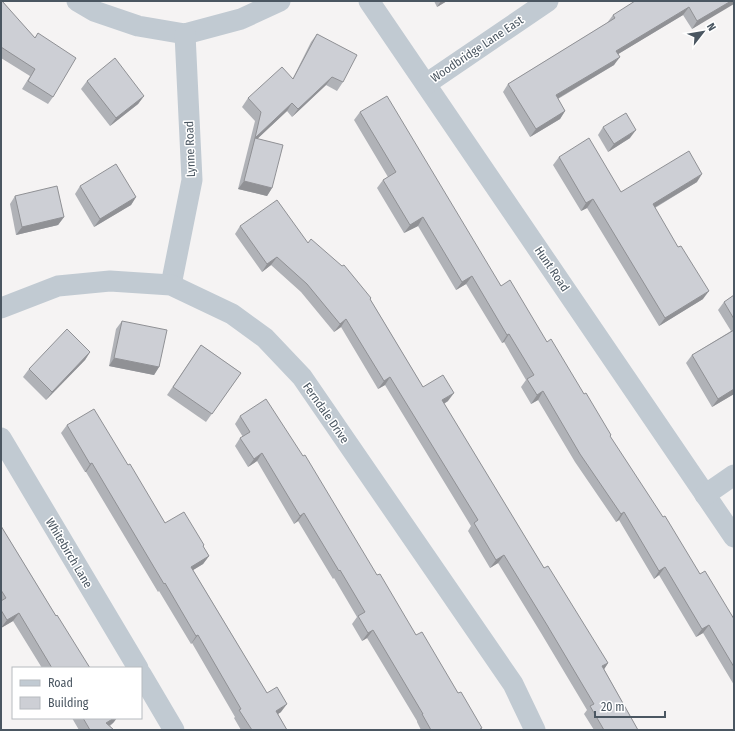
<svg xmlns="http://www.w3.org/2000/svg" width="735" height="731" viewBox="0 0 735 731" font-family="'Fira Sans Condensed',sans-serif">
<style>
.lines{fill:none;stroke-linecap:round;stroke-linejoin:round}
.street{stroke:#c1cad2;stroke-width:21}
.wall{fill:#b0b2b7}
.shaded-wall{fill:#909195}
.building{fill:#cdcfd5;stroke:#909195}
.labels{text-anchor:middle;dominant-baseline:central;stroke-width:3;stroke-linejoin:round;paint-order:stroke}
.street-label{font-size:12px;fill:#4a5661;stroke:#fff}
</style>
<rect width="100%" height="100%" fill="#f5f3f3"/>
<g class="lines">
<g class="street">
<path d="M77,1L94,11L138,26L185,34L241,19L280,1"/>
<path d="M369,1L734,537"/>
<path d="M426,84L548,1"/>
<path d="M171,285L192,180L185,34"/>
<path d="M1,308L58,286L110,281L171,285L232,314L265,338L302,377L513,684L535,730"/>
<path d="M1,438L138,668"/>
<path d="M705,495L734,475"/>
<path d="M141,674L174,730"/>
</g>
</g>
<g class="wall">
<path d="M1,1L35,38L38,33L53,97L48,104L22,89L30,76L1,58Z"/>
<path d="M434,1H447L437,7Z"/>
<path d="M734,1L692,29L683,15L618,54L614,65L558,99L565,111L560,119L530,137L503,92L508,84L607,23L613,15Z"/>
<path d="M317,34L343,82L337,91L326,85L292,117L287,111L257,139L272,188L267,196L238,189L255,121L242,107L248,98L293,78L311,42Z"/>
<path d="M87,81L144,96L138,104L110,126L81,89Z"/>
<path d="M360,112L547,342L584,394L610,437L700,574L734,619V685L703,633L696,637L659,575L654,579L619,520L616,522L575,462L538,400L531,404L521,387L526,380L504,342L502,343L466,284L456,290L418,226L404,233L377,188L383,180L388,177L354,120Z"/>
<path d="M603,127L630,138L608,152L598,135Z"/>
<path d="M559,157L621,192L697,182L655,208L703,299L659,326L587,208L581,211L553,165Z"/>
<path d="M80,186L136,197L131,205L94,227L75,194Z"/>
<path d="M15,196L64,217L58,225L16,235L10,204Z"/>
<path d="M240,226L308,243L370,299L423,387L448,401L444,404L544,568L608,663L604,669L638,730H594L584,714L587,710L541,633L498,563L490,568L468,531L471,526L385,385L378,389L341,327L334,332L301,292L271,265L262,272L235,234Z"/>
<path d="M734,295V394L712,407L686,363L692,355L731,331L718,310L724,302Z"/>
<path d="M122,321L159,367L154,375L109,366L116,329Z"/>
<path d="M201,345L241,373L206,422L167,395Z"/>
<path d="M90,352L85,360L46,400L23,377L29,369Z"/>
<path d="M240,416L377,575L416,635L458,693L482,728L481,730H421L417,722V721L367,638L362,641L352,624L357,617L334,578L333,579L298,521L294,524L257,461L248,467L235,446L240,438L243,437L235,424Z"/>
<path d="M67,425L128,465L165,523L204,545L203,547L209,556L203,564L193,570L267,693L281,712L278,714L287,730H241L234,718L235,717L192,643L191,644L159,591L158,592L86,472H85L61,433Z"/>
<path d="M1,526L56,616L90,668H42L13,621L1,628Z"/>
<path d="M72,718H117L113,723L110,726L114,730H79Z"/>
</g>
<g class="shaded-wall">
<path d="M441,1H447L437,7Z"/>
<path d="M731,1H734V4L692,29L697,21Z"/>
<path d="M689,7L683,15L610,59L616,51Z"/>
<path d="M620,57L614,65L550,103L556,95Z"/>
<path d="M332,77L326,85L292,117L298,109Z"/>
<path d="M144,96L138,104L110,126L116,118Z"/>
<path d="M292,103L287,111L254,142L255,138L249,146L255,138Z"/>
<path d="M565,111L560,119L530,137L536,129Z"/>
<path d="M636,130L630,138L608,152L614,144Z"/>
<path d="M702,174L697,182L647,212L653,204Z"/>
<path d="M244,181L272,188L267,196L238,189Z"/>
<path d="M136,197L131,205L94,227L100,219Z"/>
<path d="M593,199L587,208L581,211L586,203Z"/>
<path d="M64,217L58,225L16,235L22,227Z"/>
<path d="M423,217L418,226L404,233L410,225Z"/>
<path d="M277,257L271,265L262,272L267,264Z"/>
<path d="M472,276L466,284L456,290L462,282Z"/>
<path d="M709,291L703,299L659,326L665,318Z"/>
<path d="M346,319L341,327L334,332L340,324Z"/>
<path d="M509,334L504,342L502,343L507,335Z"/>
<path d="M90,352L85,360L46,400L52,392Z"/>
<path d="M114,358L159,367L154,375L109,366Z"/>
<path d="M390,377L385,385L378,389L384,381Z"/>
<path d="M734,389V394L712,407L718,399Z"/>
<path d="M543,391L538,400L531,404L537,395Z"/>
<path d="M454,393L448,401L436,408L442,400Z"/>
<path d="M262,453L257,461L248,467L254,459Z"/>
<path d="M92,463L86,472H85L90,464Z"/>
<path d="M624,512L619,520L616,522L621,514Z"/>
<path d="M304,513L298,521L294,524L300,516Z"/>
<path d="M504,555L498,563L490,568L496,560Z"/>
<path d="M209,556L203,564L185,575L191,567Z"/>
<path d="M665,567L659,575L654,579L659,571Z"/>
<path d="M19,613L13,621L1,628L7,620Z"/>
<path d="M709,625L703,633L696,637L702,629Z"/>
<path d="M373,630L367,638L362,641L368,633Z"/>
<path d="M198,635L192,643L191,644L196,636Z"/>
<path d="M608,663L603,671L602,666Z"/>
<path d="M287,704L281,712L270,719L276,711Z"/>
<path d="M114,718H117L113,723L102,730L106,723Z"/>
</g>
<g class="building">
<path d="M1,1H2L35,38L38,33L76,58L53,97L28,81L35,69L1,47Z"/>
<path d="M635,1H731L697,21L689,7L616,51L620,57L556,95L565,111L536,129L508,84L615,18L613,15Z"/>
<path d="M317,34L357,55L343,82L332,77L298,109L292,103L255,138L261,112L248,98L282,67L293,79Z"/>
<path d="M115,58L144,96L116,118L87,81Z"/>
<path d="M387,96L501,286L510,280L547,342L551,339L584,394L586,393L611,435L610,436L663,517L665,516L700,574L705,571L734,619V667L709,625L702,629L665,567L659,571L624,512L621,514L580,454L543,391L537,395L527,379L534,375L509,334L507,335L472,276L462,282L423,217L410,225L383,180L396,172L360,112Z"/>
<path d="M626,113L636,130L614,144L603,127Z"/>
<path d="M255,138L283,145L272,188L244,181Z"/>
<path d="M589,138L621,192L689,151L702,174L653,204L678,247L681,246L709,291L665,318L593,199L586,203L559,157Z"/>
<path d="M116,164L136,197L100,219L80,186Z"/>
<path d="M57,186L64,217L22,227L15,196Z"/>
<path d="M277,200L308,243L311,239L342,266L344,265L371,298L370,299L423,387L443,375L454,393L442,400L544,568L548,566L608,663L602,666L638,730H604L590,706L594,704L547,625L504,555L496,560L474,523L478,520L390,377L384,381L346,319L340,324L307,284L277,257L267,264L240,226Z"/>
<path d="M734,295V319L724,302Z"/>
<path d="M122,321L167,330L159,367L114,358Z"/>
<path d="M67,329L90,352L52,392L29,369Z"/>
<path d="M734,330V389L718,399L692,355Z"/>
<path d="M201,345L241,373L212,414L173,387Z"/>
<path d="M266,399L303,456L305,455L377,575L380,574L416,635L422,632L458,693L461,692L482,728L480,729V730H431L422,714H423L373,630L368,633L358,616L365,612L340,570L339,571L304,513L300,516L262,453L254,459L240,438L250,432L240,416Z"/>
<path d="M94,409L128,465L130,464L165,523L184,512L204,545L203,546L209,556L191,567L267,693L277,687L287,704L276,711L287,730H252L239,710L241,709L198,635L196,636L165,583L164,584L92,463L90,464L67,425Z"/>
<path d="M1,526L56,616L57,615L90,668H52L19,613L7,620L1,610V601L6,598L1,590Z"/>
<path d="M83,718H114L106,723L114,730H90Z"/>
</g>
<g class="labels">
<g class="street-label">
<text transform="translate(477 49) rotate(-34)">Woodbridge Lane East</text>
<text transform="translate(190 149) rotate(-92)">Lynne Road</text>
<text transform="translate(552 269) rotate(56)">Hunt Road</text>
<text transform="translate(326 413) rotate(55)">Ferndale Drive</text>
<text transform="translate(69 553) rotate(59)">Whitebirch Lane</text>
</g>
</g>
<rect width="735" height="731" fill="none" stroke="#4a5661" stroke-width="4"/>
<rect x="12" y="667" width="130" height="52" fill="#ffffff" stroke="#b7bbc0"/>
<rect x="20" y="680" width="20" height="6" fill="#c1cad2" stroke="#b7bbc0"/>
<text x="48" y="687" font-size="12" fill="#4a5661">Road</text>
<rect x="20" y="697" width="20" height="12" fill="#cdcfd5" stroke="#b7bbc0"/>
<text x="48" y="707" font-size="12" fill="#4a5661">Building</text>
<g transform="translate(703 32) rotate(59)" stroke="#ffffff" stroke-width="3" paint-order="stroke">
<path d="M0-3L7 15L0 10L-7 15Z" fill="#4a5661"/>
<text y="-6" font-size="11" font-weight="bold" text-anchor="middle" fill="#4a5661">N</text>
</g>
<path d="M595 711v6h70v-6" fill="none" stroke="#4a5661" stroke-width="2"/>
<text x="601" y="711" font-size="12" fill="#4a5661" stroke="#ffffff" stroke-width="3" paint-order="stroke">20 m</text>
</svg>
